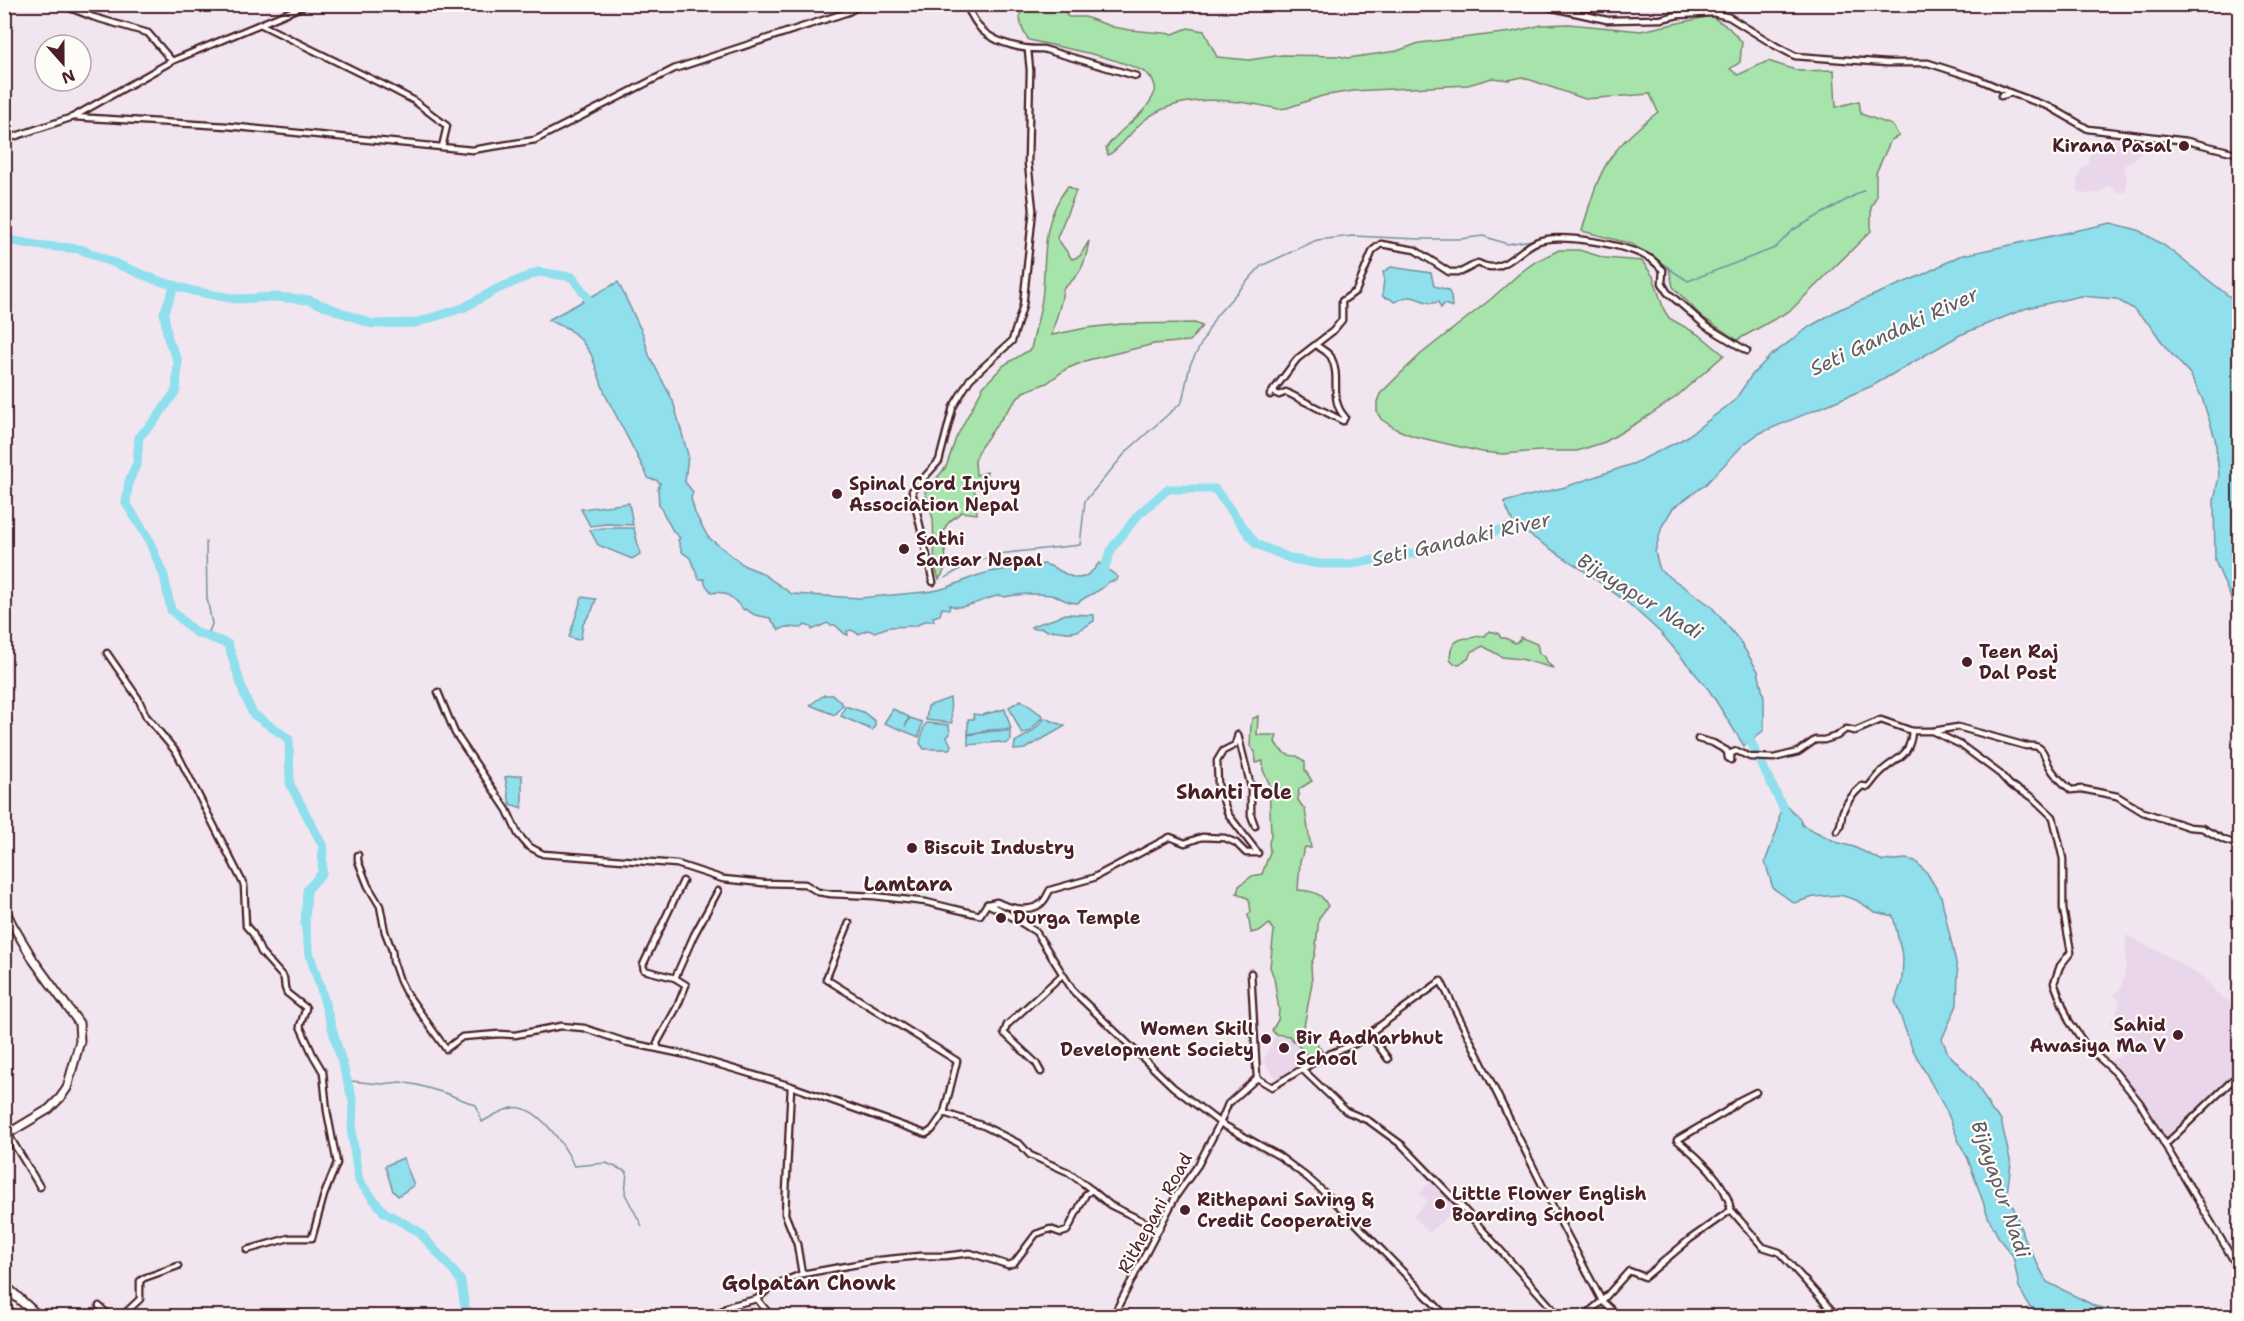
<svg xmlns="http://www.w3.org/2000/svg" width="2244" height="1321" viewBox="0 0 2244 1321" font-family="'Shantell Sans',sans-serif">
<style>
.built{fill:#e9d6ea}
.green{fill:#a6e4ac;stroke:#78826c;stroke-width:1.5}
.water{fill:#90dfed;stroke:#74929f;stroke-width:1.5}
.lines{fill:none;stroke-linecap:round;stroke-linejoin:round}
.stream{stroke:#74929f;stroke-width:1.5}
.river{stroke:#90dfed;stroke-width:9}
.minor-casing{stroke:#4a1f2b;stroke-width:9}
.secondary-casing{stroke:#4a1f2b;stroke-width:11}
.trunk-casing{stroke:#4a1f2b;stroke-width:12}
.minor{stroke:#fdfcf7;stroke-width:4.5}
.secondary{stroke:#fdfcf7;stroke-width:7}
.trunk{stroke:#fdfcf7;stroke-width:8}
.poi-dot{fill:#4a1f2b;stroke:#fdfcf7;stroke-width:2}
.labels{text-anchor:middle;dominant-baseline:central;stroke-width:4.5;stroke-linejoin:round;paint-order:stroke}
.poi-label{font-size:18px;font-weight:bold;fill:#4a1f2b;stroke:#fdfcf7;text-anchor:start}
.street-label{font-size:18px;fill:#4a1f2b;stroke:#fdfcf7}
.water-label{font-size:20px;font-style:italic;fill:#5f5965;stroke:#fdfcf7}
.neighbourhood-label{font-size:20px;font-weight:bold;fill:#4a1f2b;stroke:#fdfcf7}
</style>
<rect width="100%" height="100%" fill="#f1e6ef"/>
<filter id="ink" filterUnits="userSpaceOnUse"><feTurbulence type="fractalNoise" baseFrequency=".0167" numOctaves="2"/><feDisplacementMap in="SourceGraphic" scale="12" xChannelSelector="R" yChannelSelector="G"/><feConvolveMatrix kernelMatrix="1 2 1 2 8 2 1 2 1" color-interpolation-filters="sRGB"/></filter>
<g filter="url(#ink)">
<g class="built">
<path d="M2115,139L2139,143L2142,151L2135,160L2123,166L2127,177L2126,192H2116L2109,185L2099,193L2084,194L2078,191L2077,180L2082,168L2089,164V155L2096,150L2097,143H2104Z"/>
<path d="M2126,935L2164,954L2204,978L2216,992L2239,1009V1070L2165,1140L2145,1106L2112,1064V1059L2120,1057L2122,1049L2111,1022L2117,1012L2120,1001L2114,995L2121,988L2126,968Z"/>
<path d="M1275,1036L1288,1037L1309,1059L1278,1080L1263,1061Z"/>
<path d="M1432,1180L1458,1207L1429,1233L1413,1215L1428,1201L1419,1194Z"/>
</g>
<g class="green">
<path d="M1021,5H1070L1066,15L1069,17H1085L1113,27L1130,30L1173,34L1188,28L1204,31L1217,57L1249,60L1282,55L1339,56L1348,58L1397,51L1419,43L1512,32L1542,25L1569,24L1641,31L1711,16L1728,27L1742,42L1740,62L1730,69L1738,75L1768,61L1799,71L1834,70L1836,107L1859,101L1861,114L1892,125L1899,136L1891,140L1876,173V197L1871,208V231L1791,310L1737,340L1701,316L1673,287L1669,268L1632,244L1582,231C1589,207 1596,178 1611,157C1623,140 1641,125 1658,112L1650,94L1585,99L1522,77L1509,80L1492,78L1468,85L1353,91L1322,96L1287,108L1279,109C1235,99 1177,91 1141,123C1132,131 1117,152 1108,155L1106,148C1120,127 1145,117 1155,92C1157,86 1151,76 1146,73C1118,57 1062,48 1029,40C1020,29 1019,18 1021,5Z"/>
<path d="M1068,186L1076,191L1057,238L1072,259L1080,256L1089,241C1085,265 1081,274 1063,289C1062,305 1055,319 1052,335L1086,328L1121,324L1195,323L1202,326L1190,341L1154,344L1088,360L1066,369L1047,383L1023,392L1006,412L980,448L975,461L976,475L987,472L982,487L974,485L977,514L961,512C957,516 949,521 946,526C938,543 954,561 939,579L935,567L933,519L925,492L946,467L956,438L983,387L1004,365L1031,349C1035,329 1042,309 1043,289C1046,249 1042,220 1068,186Z"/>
<path d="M1559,250H1579L1605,258L1642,261L1653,276L1664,310L1669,318L1701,336L1724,355L1676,397L1645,418L1605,442L1577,451H1540L1503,454L1482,452L1413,436L1396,429L1381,419L1377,412V402L1380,394L1400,374L1421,354L1491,299L1520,273L1535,262Z"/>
<path d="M1489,631L1498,633L1501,638H1505L1515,643L1520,640V637L1537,644L1539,653L1545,657L1547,662L1553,668L1521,659L1502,657L1483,646L1471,652L1468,659L1459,664H1454L1450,660C1450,645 1455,638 1470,638C1476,637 1479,635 1485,636Z"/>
<path d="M1258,716L1257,735H1277L1275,742C1281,752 1286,756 1297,756L1305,762V770L1312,781L1299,789L1298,800L1305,810L1311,848L1305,847L1300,862L1298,890C1312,891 1321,892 1328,906L1319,918L1315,954L1311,965L1312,983L1303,1032L1309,1040L1314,1039L1322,1051L1310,1058L1289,1036L1275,1034L1272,1030L1278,1020L1279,1010L1274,978L1270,967L1274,931L1269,924L1262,930L1251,933L1248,914L1251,912L1249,899L1237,893L1239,886L1252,876L1262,874L1270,852L1269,843L1271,835L1269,783L1263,770V761L1256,763L1255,752L1250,746C1251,736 1250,728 1252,719Z"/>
</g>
<g class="water">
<path d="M2111,223L2138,230L2165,246L2239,304V614L2235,608L2215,561L2214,501L2219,475L2215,438L2202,398L2190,374L2166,348L2151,326L2132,308L2116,299L2081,296L2027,308L1960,335L1872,386L1758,434L1743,445L1705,485L1673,508L1662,526L1655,552L1660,570L1711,606L1739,640L1758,671L1764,698V730L1744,746L1709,690L1661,633L1629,604L1577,566L1514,525L1504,502L1565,487L1635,463L1685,438L1735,400L1751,376L1769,357L1809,327L1838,310L1922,275L1959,256Z"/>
<path d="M1391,267L1431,273L1434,286L1448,290L1451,296L1452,307L1444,304L1441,308L1438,302C1426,306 1419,296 1408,297C1403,297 1399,301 1394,302L1391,299L1383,297C1381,288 1386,281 1383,272Z"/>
<path d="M618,282L643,334L649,355L673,401L688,455L685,482L693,492L691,498L695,513L708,537L745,566L760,572L792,594L860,598L925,592C945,591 960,581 979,575C999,568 1023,569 1044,564C1065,568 1077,594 1099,563L1118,577L1117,580L1108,582C1103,592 1086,594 1078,603C1064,603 1063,597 1051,595C1035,593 1020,594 1004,597L1000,595C986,598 961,612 950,605L949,609L942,608L940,615L933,617L934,621H924L916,626L889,627L874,632L867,630L859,634L851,630L847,631L848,635L845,634L835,625H830L827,623L812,630L811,627L805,625L801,628L786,627L779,630L770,618L755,615L745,609L744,610C735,601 726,589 712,593L705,584L704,579H699L690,558L682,552L678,540L680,538L673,531L659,505L658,489L660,483L656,480L649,479L606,396L591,354L581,340L569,329L548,320Z"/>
<path d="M629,503L633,525L606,524L590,526L581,509Z"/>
<path d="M603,528H634L640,554L632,559L598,545L590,530Z"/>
<path d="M582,597L596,599L592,611L583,624L581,638L577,640L569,637Z"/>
<path d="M1065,614L1094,615V621C1087,625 1080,632 1072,632C1063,633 1056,629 1047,631L1042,628L1034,629L1031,627C1043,621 1053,621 1065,614Z"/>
<path d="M824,695H833L843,704L835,715L810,705Z"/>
<path d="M950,698L952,723L926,720L928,706Z"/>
<path d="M1021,700L1043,716L1030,731L1022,734L1009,707Z"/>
<path d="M845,706L863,712L875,721V726L872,730L841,716Z"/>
<path d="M893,709L909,717L905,727L910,718L922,722L919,737L884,723Z"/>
<path d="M1005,709L1011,729L990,730L968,734V719H974L973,714L982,715Z"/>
<path d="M1045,718L1065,726L1025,749L1014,750L1015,742L1032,732Z"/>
<path d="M927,723L949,725L950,734L947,737L951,745L950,749H924L920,743L924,726Z"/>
<path d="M993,731H1010L1011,740L1006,744L999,742L968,745V735Z"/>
<path d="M522,775V808L510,804L505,777Z"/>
<path d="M1788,807L1800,819L1802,825L1836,842L1854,847L1883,861L1906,859L1915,861L1927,873L1941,896L1958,972L1957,1005L1942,1039L1948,1053L1976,1083L1992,1111L2001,1120L2011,1164L2007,1193L2018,1218L2023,1236L2047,1282L2095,1306L2133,1316H2049L2029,1306L2019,1287L2013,1256L2000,1240L1989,1219L1968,1159L1960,1144L1947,1112L1912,1048L1895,1001L1902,981L1903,959L1893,916L1875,912L1856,900L1840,895L1814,897L1794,903L1773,888L1765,862L1778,827L1780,812Z"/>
<path d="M403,1158L414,1185L398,1196L393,1191L385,1166Z"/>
</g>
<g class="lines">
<g class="stream">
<path d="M1651,257L1688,281L1775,248L1793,230L1864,190"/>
<path d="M206,542L207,598L212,624L207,637"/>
<path d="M945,578L965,566L998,554L1080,545L1085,501L1127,451L1182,402L1190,365L1216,316L1261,266L1317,240L1353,236L1418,239H1460L1483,236L1507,244L1538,239"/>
<path d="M343,1068L351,1081L381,1084L401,1082L417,1085L445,1093L476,1105L482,1122C490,1117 502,1110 512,1108C537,1103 566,1147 574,1166L606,1163L627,1172L625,1194L642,1226"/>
</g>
<g class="river">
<path d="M4,239L36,245L80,249L156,280L193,291L236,299L277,297L309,300L372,324L415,323L463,308L497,289L538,272L572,277L595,308"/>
<path d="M175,285L164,313L168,339L178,361L176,391L156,419L139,437L137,463L129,481L126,503L148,538L164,576L171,610L195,632L228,644L244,694L253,714L289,739L290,784L323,846L322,873L307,890L305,924L309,953L320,986L353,1101L352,1136L359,1181L384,1212L418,1231L446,1262L461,1281L465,1308L474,1316"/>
<path d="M1101,578L1112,548L1138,515L1168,489H1215L1256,544L1292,559L1319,564H1351L1417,553L1524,523"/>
<path d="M1748,729L1750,740L1789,820"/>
</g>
<g class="minor-casing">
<g id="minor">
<path d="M60,4L93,17L148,33L172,61"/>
<path d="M965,4C971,13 976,26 984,32C999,44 1024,50 1043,49L1136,76"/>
<path d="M1535,4L1607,20L1661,19L1678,15L1713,13L1729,17L1776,46L1795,56L1887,63H1928L1978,79L2011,93"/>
<path d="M262,25L392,89L413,100L447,126L442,147"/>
<path d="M2001,96L2011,93L2050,107L2088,129L2187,141L2240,154"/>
<path d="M73,117L227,126L472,150L535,140L674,69L848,12L862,4"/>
<path d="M4,140L73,117L172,61L308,4"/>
<path d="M1274,389L1275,393L1279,395L1286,392L1343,421L1345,417C1328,399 1342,378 1331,357C1328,352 1321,349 1316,345"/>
<path d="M1270,395L1297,359L1333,331L1342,320V301L1356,291L1373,250L1381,244L1415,250L1449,272H1461L1478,263C1482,265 1488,267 1492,267C1507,267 1522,248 1536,242C1559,232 1627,245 1649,258C1654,260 1658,266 1663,270L1662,283L1667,292L1706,326L1747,351"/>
<path d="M933,582L912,491L939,461L953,407L970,379L1012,341L1023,306L1033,210L1028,163L1030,70L1028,50"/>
<path d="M107,653L138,698L146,716L177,753L244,885L246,926L253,934L261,952L284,978L285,988L287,993L306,1008L300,1026L313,1055L323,1072L327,1111L337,1163L324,1195L312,1238H289L247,1250"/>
<path d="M438,692L455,733L507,810L518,834L528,846L543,854L677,864L723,879L763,883L805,884L818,892L831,894L874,896L926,902L980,915L987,904L1004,912L1036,932L1074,992L1173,1087L1220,1123L1279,1156L1308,1178L1334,1201L1446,1316"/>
<path d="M1933,731L1958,727L2026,746C2047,744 2042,756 2051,769C2056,777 2064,784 2071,790L2082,789L2117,796L2143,812L2189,827L2202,828L2224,840L2240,845"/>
<path d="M1238,735L1251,787V815L1255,826"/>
<path d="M1698,739L1713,743L1727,751L1728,758L1731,760V753L1737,751L1750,757L1774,758L1798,752L1815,740H1824L1837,736L1846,729L1855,731L1881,720L1912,731"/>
<path d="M1837,831C1843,824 1840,818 1843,811C1847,801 1854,793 1862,786L1868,787C1872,783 1874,779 1878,775C1894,757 1910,760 1912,731H1932L1961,745L2000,774L2010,785L2032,797L2053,817L2063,859V909L2071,952L2060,966L2054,983L2069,1021L2087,1047L2115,1072L2140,1103L2240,1271"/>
<path d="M358,855V861L368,886L380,906L385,932L392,950L393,961L400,981L405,991L446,1049L462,1037L499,1034L515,1035L561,1026L584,1028L625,1042L687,1055L791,1086L926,1134L932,1130L944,1113L984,1126L1020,1144L1030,1155L1068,1172L1092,1190"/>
<path d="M988,904L997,902C1008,908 1028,912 1039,905C1045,902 1047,895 1050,890L1093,878L1170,837L1185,843L1202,837L1225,838L1236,843L1246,853H1258L1228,814L1218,785L1217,761L1223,751L1235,745L1238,735"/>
<path d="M849,923L826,979L957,1061L944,1113"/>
<path d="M1251,973L1257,1078"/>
<path d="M675,978L644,970L643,965L683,881"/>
<path d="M1369,1033L1388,1059"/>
<path d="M658,1048L657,1043L677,1007L686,985L675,978L694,935L718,891"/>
<path d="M1302,1069L1329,1054L1355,1044L1441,981L1562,1225L1602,1301L1629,1271L1645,1277L1690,1239L1731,1210L1763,1247L1779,1252L1837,1316"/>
<path d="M1041,1072L1036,1063L1004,1033L1007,1025L1062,975"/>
<path d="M791,1086L785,1214L797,1244L802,1274"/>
<path d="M8,1134L40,1187"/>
<path d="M2165,1145L2240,1073"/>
<path d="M1731,1210C1726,1181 1698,1157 1677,1140L1725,1112L1740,1100L1756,1092"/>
<path d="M99,1306L110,1316"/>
<path d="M122,1316L140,1299V1281L144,1278L178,1266"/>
<path d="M720,1316V1312L729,1306L757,1299"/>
<path d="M771,1316L757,1299L772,1286L802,1274L880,1260L919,1256H945L970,1253L1008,1265L1014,1263L1036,1234L1050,1229L1061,1233L1067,1231L1086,1194L1092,1190L1110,1205L1159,1229"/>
<path d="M1113,1316L1176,1196L1198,1165L1220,1123L1228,1104L1257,1078L1272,1087L1302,1069L1346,1111L1369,1121L1402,1145L1462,1207L1559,1316"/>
<path d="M1584,1316L1602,1301L1618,1316"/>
</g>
</g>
<g class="secondary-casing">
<path id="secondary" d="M4,907L12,924L34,961L79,1023L80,1041L67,1088L60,1098L49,1109L4,1136"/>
</g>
<g class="trunk-casing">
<path id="trunk" d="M4,1285L38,1316"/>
</g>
<use href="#minor" class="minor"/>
<use href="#secondary" class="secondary"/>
<use href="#trunk" class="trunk"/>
</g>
</g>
<g class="poi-dot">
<circle cx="2184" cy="146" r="6"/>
<circle cx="837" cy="494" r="6"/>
<circle cx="904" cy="549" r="6"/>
<circle cx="1967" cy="662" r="6"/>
<circle cx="912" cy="848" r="6"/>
<circle cx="1001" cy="918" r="6"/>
<circle cx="2178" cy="1035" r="6"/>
<circle cx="1266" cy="1039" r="6"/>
<circle cx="1284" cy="1048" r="6"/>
<circle cx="1440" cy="1204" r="6"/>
<circle cx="1185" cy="1210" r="6"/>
</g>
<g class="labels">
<g class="poi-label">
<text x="2172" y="146" text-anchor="end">Kirana Pasal</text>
<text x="849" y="484">Spinal Cord Injury<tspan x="849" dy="21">Association Nepal</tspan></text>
<text x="916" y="539">Sathi<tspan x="916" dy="21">Sansar Nepal</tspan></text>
<text x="1979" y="652">Teen Raj<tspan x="1979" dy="21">Dal Post</tspan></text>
<text x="924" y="848">Biscuit Industry</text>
<text x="1013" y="918">Durga Temple</text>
<text x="2166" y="1025" text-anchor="end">Sahid<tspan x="2166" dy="21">Awasiya Ma V</tspan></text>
<text x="1254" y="1029" text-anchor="end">Women Skill<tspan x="1254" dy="21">Development Society</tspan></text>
<text x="1296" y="1038">Bir Aadharbhut<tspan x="1296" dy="21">School</tspan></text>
<text x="1452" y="1194">Little Flower English<tspan x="1452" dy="21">Boarding School</tspan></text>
<text x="1197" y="1200">Rithepani Saving &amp;<tspan x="1197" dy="21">Credit Cooperative</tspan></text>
</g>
<g class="street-label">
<text transform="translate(1155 1213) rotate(-61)">Rithepani Road</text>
</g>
<g class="water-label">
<text transform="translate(1894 331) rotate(-25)">Seti Gandaki River</text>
<text transform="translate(1461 539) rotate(-13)">Seti Gandaki River</text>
<text transform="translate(1640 596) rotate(32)">Bijayapur Nadi</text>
<text transform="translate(2001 1189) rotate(71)">Bijayapur Nadi</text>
</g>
<g class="neighbourhood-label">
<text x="1234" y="792">Shanti Tole</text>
<text x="908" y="884">Lamtara</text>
<text x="809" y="1283">Golpatan Chowk</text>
</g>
</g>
<rect width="2244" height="1321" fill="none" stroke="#fdfcf7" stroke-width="24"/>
<rect x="12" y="12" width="2220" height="1297" fill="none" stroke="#4a1f2b" stroke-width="2" filter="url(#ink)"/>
<g transform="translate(63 63) rotate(159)"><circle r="28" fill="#fdfcf7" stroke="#b5a4a5" stroke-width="1.5"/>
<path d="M0-4.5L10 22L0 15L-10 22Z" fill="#4a1f2b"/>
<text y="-9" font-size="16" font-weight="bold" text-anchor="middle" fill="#4a1f2b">N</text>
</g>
</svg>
